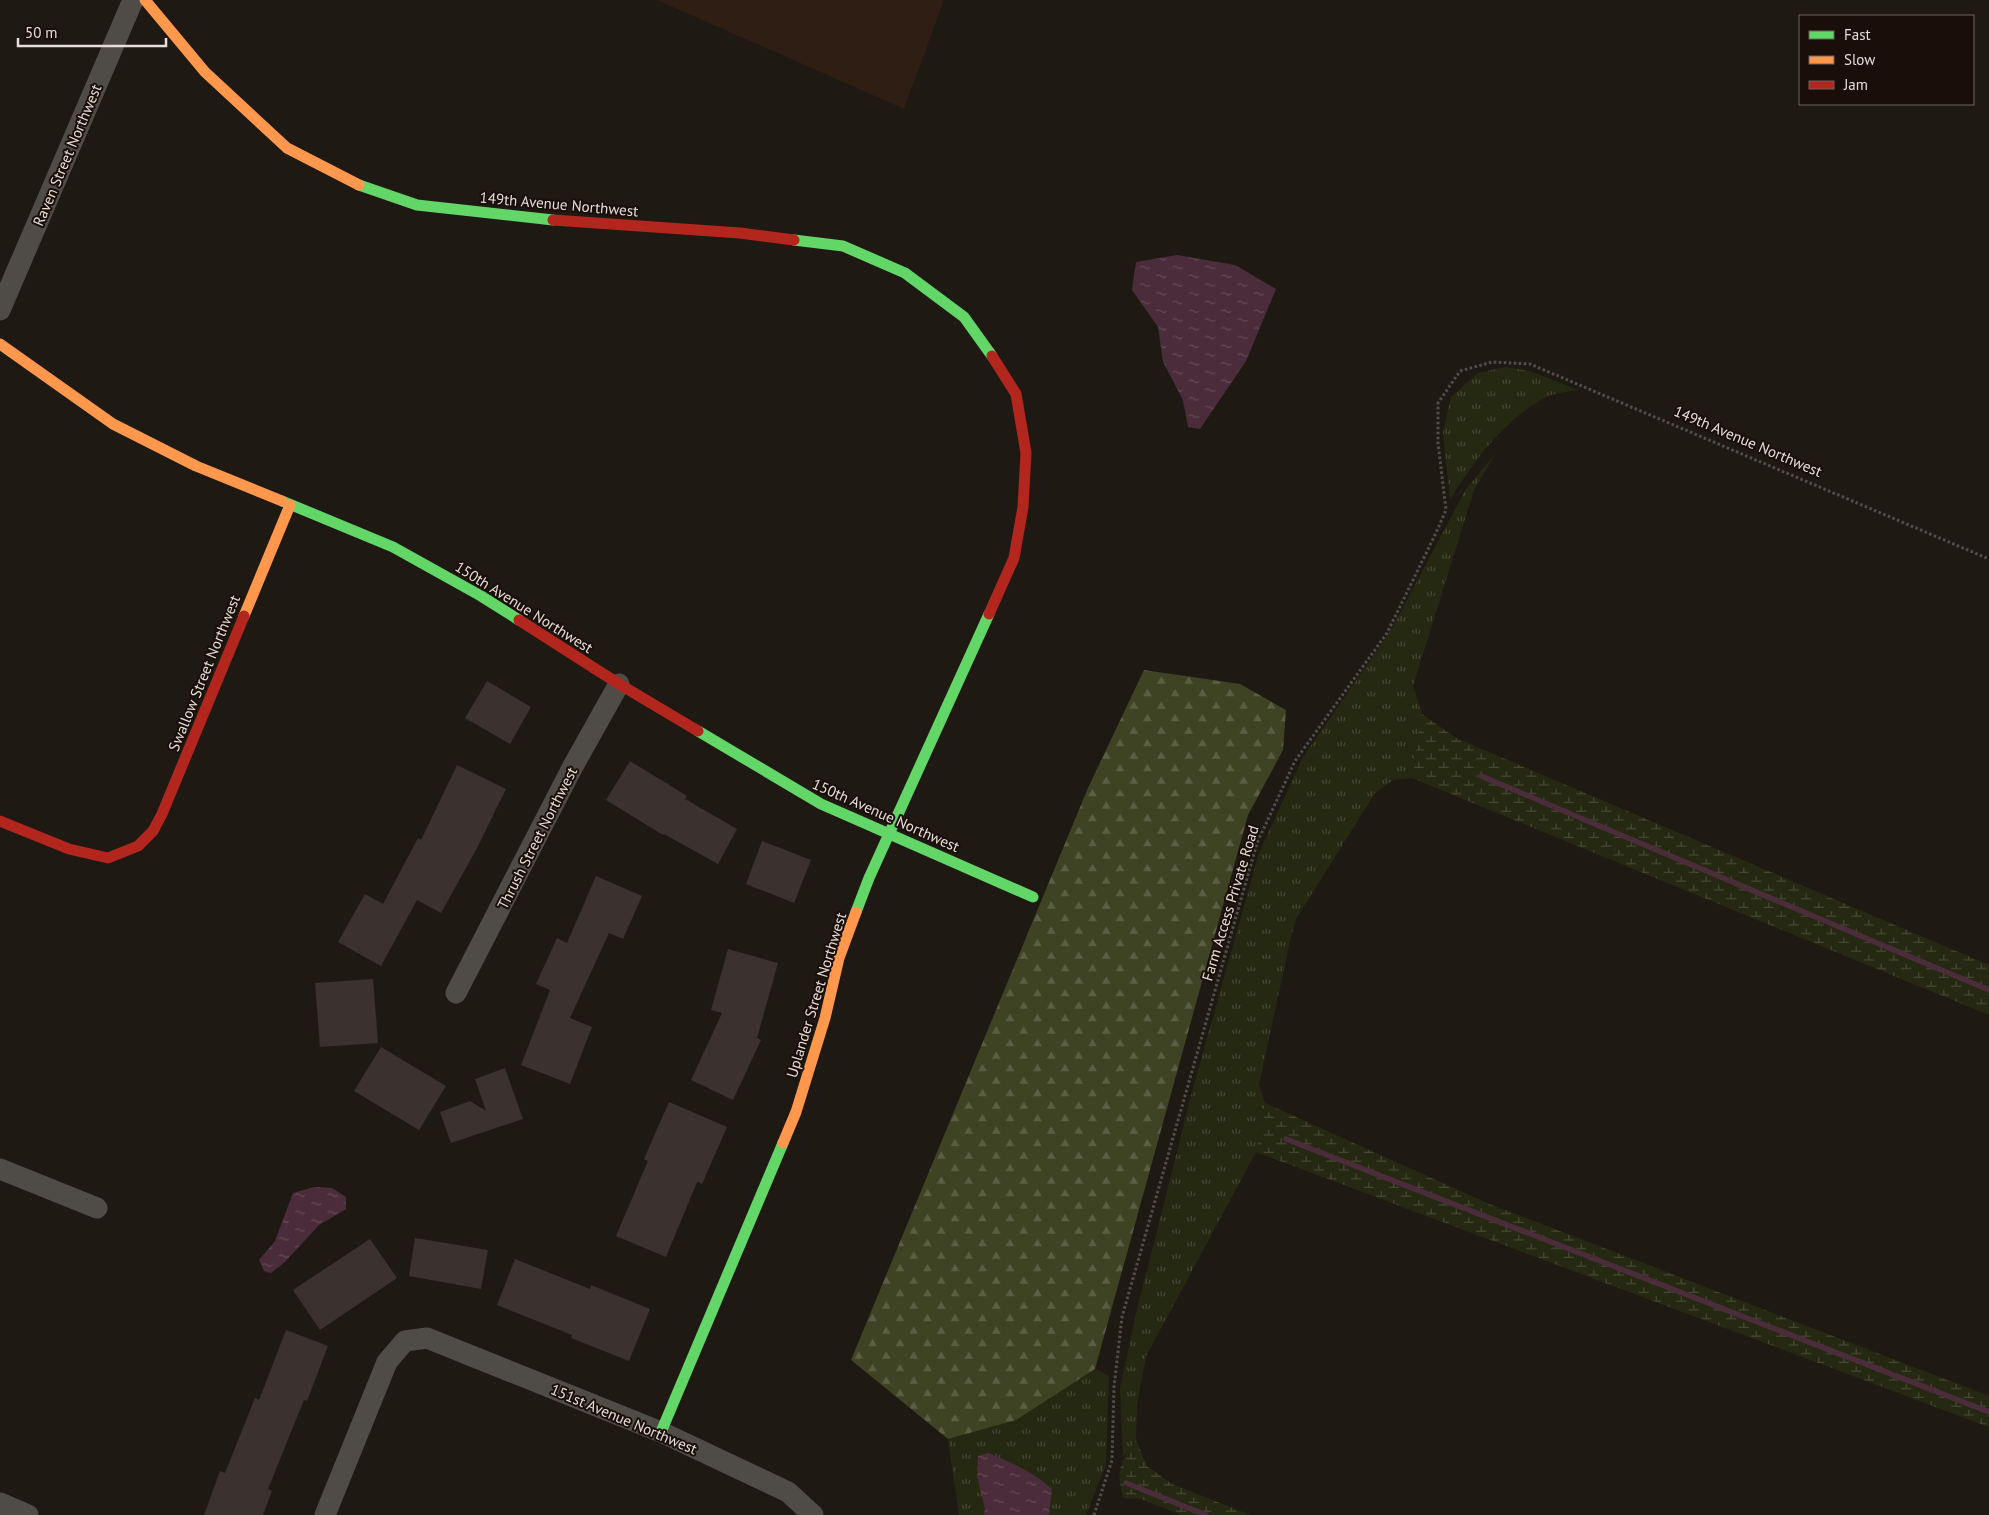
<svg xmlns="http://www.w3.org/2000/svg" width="1989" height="1515" viewBox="0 0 1989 1515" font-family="'PT Sans',sans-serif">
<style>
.built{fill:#2e1e13}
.grass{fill:url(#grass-tufts)}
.forest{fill:url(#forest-firs)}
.wetland{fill:url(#wetland-marsh)}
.water{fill:url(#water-ripples)}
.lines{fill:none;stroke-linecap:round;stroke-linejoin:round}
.stream{stroke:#4b2c3a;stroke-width:5.5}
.building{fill:#3b312f}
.path{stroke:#524f4b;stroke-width:3;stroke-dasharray:2.5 2.5;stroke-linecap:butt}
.street{stroke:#4f4c47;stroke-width:21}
.fast{stroke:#63d668;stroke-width:11}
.slow{stroke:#ff974d;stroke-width:11}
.jam{stroke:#b3261e;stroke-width:11}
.labels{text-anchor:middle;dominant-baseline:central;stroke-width:4;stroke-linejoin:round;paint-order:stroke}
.street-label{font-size:15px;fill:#e7ded9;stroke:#1a0f08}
</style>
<defs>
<pattern id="grass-tufts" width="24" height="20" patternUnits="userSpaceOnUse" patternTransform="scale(1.25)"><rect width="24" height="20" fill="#262912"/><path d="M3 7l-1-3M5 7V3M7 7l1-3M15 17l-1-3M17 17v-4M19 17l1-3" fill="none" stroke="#464834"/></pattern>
<pattern id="forest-firs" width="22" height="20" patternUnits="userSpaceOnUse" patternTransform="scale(1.25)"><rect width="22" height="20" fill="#3e4324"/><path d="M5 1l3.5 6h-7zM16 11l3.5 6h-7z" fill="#5a5e43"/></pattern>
<pattern id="wetland-marsh" width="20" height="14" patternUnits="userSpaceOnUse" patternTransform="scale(1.25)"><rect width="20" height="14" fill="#262912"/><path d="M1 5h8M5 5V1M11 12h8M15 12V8" fill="none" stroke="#464834"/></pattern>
<pattern id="water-ripples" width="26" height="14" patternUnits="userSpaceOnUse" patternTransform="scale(1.25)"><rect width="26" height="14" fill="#4b2c3a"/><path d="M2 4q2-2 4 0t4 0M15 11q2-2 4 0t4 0" fill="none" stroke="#654a56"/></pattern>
</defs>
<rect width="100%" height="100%" fill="#1f1914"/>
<path class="built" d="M657,0H944L904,109Z"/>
<g class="grass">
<path d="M1505,367L1530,371L1578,390C1567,392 1553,393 1544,398C1503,421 1474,461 1450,499L1443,432L1451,397L1478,373Z"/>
<path d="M1495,454L1474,490L1413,686L1422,714L1412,778L1393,780L1375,793L1296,919L1290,941L1259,1085L1265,1103L1256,1152L1146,1356L1137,1404L1136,1440L1123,1457L1120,1388L1136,1314L1192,1092L1259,853L1303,757L1390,632L1466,489Z"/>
<path d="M1095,1369L1109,1376L1106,1464L1086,1515H959L948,1439L1016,1420Z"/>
</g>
<path class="forest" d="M1144,670L1240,684L1286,710L1283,750L1248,815L1095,1369L1016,1420L948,1439L851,1360L1088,788Z"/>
<g class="wetland">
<path d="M1422,714L1456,738L1989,965V1015L1412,778Z"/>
<path d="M1265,1103L1487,1203L1989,1396V1427L1256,1152Z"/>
<path d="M1136,1440L1147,1466L1172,1484L1250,1515H1181L1141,1499L1124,1498C1115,1472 1120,1462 1136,1440Z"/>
</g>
<g class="water">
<path d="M1177,255L1235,265L1276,289L1246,361L1200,429L1188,427L1183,400L1163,362L1158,327L1132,290L1136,262Z"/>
<path d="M314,1187L332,1188L346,1197V1209L319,1225L285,1262L271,1273L264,1271L259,1260L275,1241L293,1193Z"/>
<path d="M988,1453C1011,1462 1033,1472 1052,1489L1049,1515H984L985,1509L977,1476L978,1456Z"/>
</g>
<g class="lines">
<g class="stream">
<path d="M1481,776L1989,990"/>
<path d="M1286,1139L1989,1412"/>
<path d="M1126,1483L1206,1515"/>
</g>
</g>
<g class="building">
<path d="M487,681L531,707L510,744L465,718Z"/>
<path d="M630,761L687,796L685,799L737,829L718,864L664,834L663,835L606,800Z"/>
<path d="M457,765L506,789L477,848L441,913L417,900L381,966L338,942L365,894L383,904L418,838L421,840Z"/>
<path d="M762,841L811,860L794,903L746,884Z"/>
<path d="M596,876L642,896L623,939L609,933L570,1018L592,1027L570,1084L521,1065L550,990L536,984L557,938L567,943Z"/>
<path d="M728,949L778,963L757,1038L761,1040L733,1100L691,1080L722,1013L711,1010Z"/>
<path d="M373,979L378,1043L320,1047L315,983Z"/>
<path d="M381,1047L446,1086L419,1130L354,1091Z"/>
<path d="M505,1068L523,1119L451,1143L440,1112L470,1101L486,1111L475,1079Z"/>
<path d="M669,1102L727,1127L702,1184L697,1182L666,1257L616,1236L648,1161L644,1159Z"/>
<path d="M415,1238L488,1250L481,1289L409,1276Z"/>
<path d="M370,1239L397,1278L320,1330L293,1290Z"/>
<path d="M515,1259L590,1289L591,1285L650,1309L629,1361L571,1338L572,1335L497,1305Z"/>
<path d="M286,1330L328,1346L307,1401L304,1400L268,1489L272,1491L263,1515H204L220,1471L225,1473L255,1398L259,1400Z"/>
</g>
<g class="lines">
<path class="path" d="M1094,1515L1112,1460L1114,1387L1122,1317L1257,843L1295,761L1387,633L1435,535L1446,510L1438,443V403L1460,371L1492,362L1530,364L1989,559"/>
<g class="street">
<path d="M0,310L133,0"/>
<path d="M456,993L572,768L619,684"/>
<path d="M0,1169L97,1208"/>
<path d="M0,1503L28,1515"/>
<path d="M325,1515L387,1362L405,1341L427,1338L661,1432L788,1492L813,1515"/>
</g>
<g class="fast">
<path d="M359,185L417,205L553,220"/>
<path d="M794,240L843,246L905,273L964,317L992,356"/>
<path d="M282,501L393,547L481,596L519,620"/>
<path d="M698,731L821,804L1033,897"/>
<path d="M856,912L869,878L989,614"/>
<path d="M661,1432L783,1143"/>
</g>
<g class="slow">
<path d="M145,0L205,72L287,148L359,185"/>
<path d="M0,344L113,424L196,466L282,501"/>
<path d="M244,616L290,505"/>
<path d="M783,1143L796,1112L825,1018L839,958L856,912"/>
</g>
<g class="jam">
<path d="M553,220L740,233L794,240"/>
<path d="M989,614L1014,558L1023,507L1026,453L1016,394L992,356"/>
<path d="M519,620L619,684L698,731"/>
<path d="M0,821L69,849L108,858L138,846L153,831L162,814L244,616"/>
</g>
</g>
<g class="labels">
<g class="street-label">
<text transform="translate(67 155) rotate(-67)">Raven Street Northwest</text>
<text transform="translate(559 204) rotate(5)">149th Avenue Northwest</text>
<text transform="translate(1748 441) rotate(23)">149th Avenue Northwest</text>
<text transform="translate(524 607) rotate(32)">150th Avenue Northwest</text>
<text transform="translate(204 673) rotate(-68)">Swallow Street Northwest</text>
<text transform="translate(886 815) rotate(24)">150th Avenue Northwest</text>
<text transform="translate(537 838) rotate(-63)">Thrush Street Northwest</text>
<text transform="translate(1230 903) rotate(-73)">Farm Access Private Road</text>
<text transform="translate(816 995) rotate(-73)">Uplander Street Northwest</text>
<text transform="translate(624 1419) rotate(23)">151st Avenue Northwest</text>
</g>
</g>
<rect x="1799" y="15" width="175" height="90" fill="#1a0f08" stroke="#6c625c"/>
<rect x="1809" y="31" width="25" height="8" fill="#63d668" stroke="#6c625c"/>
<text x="1844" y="40" font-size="15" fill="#e7ded9">Fast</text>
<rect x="1809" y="56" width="25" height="8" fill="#ff974d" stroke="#6c625c"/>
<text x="1844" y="65" font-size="15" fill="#e7ded9">Slow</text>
<rect x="1809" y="81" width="25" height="8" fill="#b3261e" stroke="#6c625c"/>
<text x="1844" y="90" font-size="15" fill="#e7ded9">Jam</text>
<path d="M18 38v8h148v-8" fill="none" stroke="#e7ded9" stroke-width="2.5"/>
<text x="25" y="38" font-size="15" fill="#e7ded9" stroke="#1a0f08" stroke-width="4" paint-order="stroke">50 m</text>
</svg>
